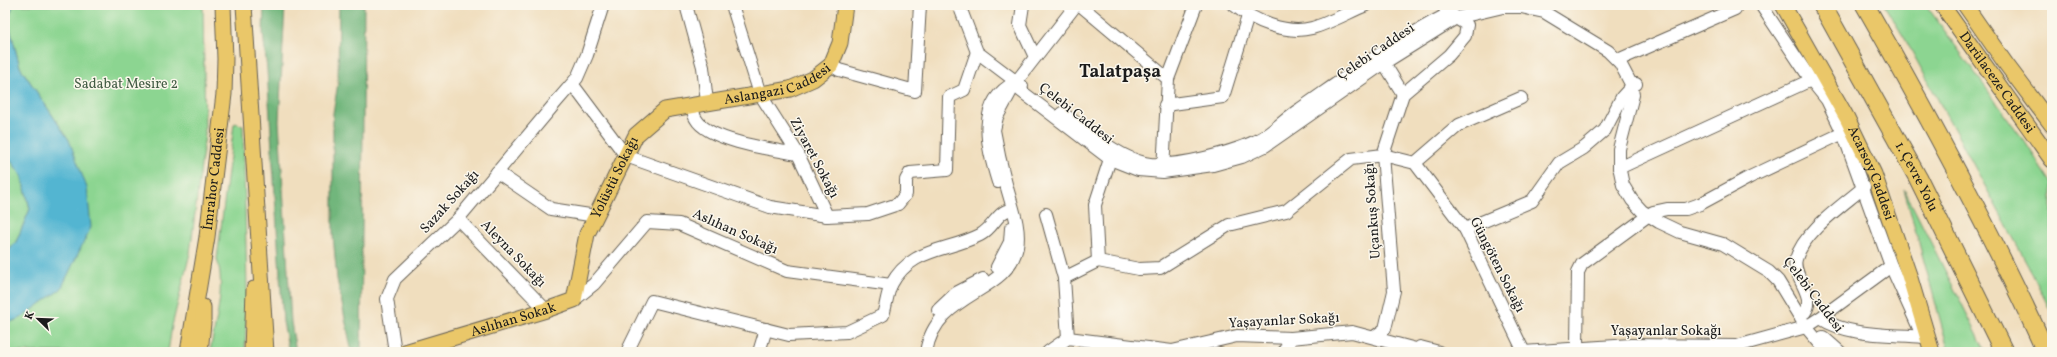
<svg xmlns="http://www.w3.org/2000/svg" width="2057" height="357" viewBox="0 0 2057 357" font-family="Vollkorn,serif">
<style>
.green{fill:#8cd591;stroke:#547856}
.forest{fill:#71b67b;stroke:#46694c}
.water{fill:#53b5d1;stroke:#386876}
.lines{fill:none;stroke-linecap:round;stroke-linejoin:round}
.minor-casing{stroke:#666055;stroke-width:14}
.major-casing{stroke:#666055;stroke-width:17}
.highway-casing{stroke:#666055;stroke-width:20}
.minor{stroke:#fff;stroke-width:12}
.major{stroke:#eac769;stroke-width:15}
.highway{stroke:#eac769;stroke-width:18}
.labels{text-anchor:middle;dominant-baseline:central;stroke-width:3;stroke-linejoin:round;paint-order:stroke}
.street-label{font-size:14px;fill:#1c1c1c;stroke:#fbf7ec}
.park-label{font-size:14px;fill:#435d45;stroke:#fbf7ec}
.district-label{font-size:18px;font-weight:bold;fill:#1c1c1c;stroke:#fbf7ec}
</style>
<rect width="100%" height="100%" fill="#fbf7ec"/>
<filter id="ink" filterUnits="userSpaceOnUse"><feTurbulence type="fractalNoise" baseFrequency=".025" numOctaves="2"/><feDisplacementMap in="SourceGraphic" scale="8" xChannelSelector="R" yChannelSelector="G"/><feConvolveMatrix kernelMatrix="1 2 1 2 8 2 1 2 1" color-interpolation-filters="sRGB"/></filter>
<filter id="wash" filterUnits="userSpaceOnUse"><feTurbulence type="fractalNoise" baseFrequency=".012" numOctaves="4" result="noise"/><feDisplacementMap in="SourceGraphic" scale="16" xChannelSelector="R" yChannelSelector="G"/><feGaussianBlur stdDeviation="0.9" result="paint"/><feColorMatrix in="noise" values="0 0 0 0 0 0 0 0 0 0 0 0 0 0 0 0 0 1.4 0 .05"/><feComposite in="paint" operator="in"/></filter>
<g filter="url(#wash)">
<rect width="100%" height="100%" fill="#f0debe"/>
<g class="green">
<path d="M13,5H203L205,134L190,253L172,326L168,352H5V324L21,318L69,140L20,67L8,21Z"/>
<path d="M1884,5H1926L2025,142L2052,184V314L2028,265L1905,39Z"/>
<path d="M236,123L243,126L247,290L245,352H210C215,323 226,288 217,259L234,124Z"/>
<path d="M5,153L22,176L30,209L16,242L5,255Z"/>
<path d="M1904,189L1986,352H1949Z"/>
</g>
<g class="forest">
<path d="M264,5H285L279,121L291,322L296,352H289L283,322L267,70L263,33Z"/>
<path d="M339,5H364L361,352H352L351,348L337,279L333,235V113L338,83Z"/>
</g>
<path class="water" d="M5,5H13L8,21L20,67L69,140L87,188L91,227L61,289L21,318L5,324V255L16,242L30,209L22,176L5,153Z"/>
</g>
<g filter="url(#ink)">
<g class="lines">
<g class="minor-casing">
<g id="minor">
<path d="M686,5L703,67L707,102"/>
<path d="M732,5L760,94L798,154L827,216"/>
<path d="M959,5L977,52L1022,86"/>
<path d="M1023,5L1020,25L1035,57"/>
<path d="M1080,5L1168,79"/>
<path d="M1234,5C1254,21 1286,35 1312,28C1330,23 1349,12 1366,5"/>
<path d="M1761,5L1811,80L1827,100L1843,133"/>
<path d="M1618,60L1735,9"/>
<path d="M1384,63L1403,94"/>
<path d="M831,65L839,70L915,91L920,5"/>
<path d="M1016,82L1021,91L1110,159L1138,170L1163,172L1213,165L1242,157L1265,146L1384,63L1456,18L1503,7H1521L1544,12L1608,51L1620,63L1631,84L1633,95L1619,149V166L1623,185L1632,200L1642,211L1659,222L1680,232L1723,244L1769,272L1778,281L1806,327L1827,352"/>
<path d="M573,85L626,156L770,207L827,216L868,214L898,204L906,194V180L910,173L947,170L949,97L964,90L977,52"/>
<path d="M693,104C693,109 693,115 696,119C708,141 774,150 798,154"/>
<path d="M1165,105L1223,97L1248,16"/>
<path d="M1062,113C1086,129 1117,157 1145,163C1173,169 1236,152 1262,138C1275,130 1287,117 1300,109C1349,75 1395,41 1448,14"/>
<path d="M1415,163L1459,125L1521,98"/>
<path d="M1619,168L1811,80"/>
<path d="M1163,170L1168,79L1196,5"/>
<path d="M497,172L551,209L596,216"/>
<path d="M998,182C987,146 975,102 1016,82"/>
<path d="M1046,214L1064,278L1068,338"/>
<path d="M458,219L546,310"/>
<path d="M1465,229L1532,201L1559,163L1584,148L1605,130L1622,97L1632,86L1636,84"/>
<path d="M1098,261L1095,205L1110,159"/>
<path d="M997,267L1010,242L1011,228"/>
<path d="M1064,278L1098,261L1139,269L1160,268L1229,225L1286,211L1351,159L1383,155L1415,163L1465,229L1524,352"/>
<path d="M574,300L594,284L647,222L679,224L787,271L891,285"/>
<path d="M938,310L956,293L983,279"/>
<path d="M1805,312C1817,295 1791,276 1796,259C1804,231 1842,206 1864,187"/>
<path d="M1374,337L1385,329L1394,291L1383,155L1403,94L1449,55L1465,36L1467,25L1456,18L1442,5"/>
<path d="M1823,337L1840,352"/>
<path d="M1420,347L1439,352"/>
<path d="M1577,347L1578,272L1582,264L1653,212L1667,209H1686L1700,204L1750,177L1843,133L1891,266L1923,337C1889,334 1849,337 1820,318"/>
<path d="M395,352L387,299L395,279L458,219L557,101L577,78L587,55L603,5"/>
<path d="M627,352L652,301L789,335L847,332L883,315C886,306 887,294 891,285C911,247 947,252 980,235C993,228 996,215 1006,211"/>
<path d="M759,352L766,329"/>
<path d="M926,352C936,291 1007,295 1017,247C1021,227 1011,204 1006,184C1001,166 997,148 994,130L997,117L1016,82L1076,5"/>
<path d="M1048,352L1068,338L1172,351L1237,336L1291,338L1352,332L1427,352"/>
<path d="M1284,352L1291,338"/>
<path d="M1523,352L1631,345L1737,346L1806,327L1820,318L1891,266"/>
</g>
</g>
<g class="major-casing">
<g id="major">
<path d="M244,5L266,352"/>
<path id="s1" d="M1783,5L1847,118L1874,174L1909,275L1932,352"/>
<path id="s2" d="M1942,5L2052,160"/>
<path d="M1965,5L2006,64L2052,125"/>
<path id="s3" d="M188,352L207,237L224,94L225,59L223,5"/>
<path d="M200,352L203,323V307"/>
<path d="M252,352L254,289"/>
<path id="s4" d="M405,352L546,310L574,300L587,234L636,135L665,110L790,89L813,79L831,65L840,43L845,5"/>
</g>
</g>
<g class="highway-casing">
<g id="highway">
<path id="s5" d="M1822,5L1918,178L2004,352"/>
<path d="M1865,5C1930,118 1992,233 2046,352"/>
</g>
</g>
<use href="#minor" class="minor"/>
<use href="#major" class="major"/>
<use href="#highway" class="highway"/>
</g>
</g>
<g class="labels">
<g class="street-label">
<text transform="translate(1376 52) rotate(-34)">Çelebi Caddesi</text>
<text stroke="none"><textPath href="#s4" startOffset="509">Aslangazi Caddesi</textPath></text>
<text stroke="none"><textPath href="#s2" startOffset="95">Darülaceze Caddesi</textPath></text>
<text transform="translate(1076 114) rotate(38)">Çelebi Caddesi</text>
<text transform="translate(814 158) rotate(62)">Ziyaret Sokağı</text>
<text stroke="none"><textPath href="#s1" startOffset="190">Acarsoy Caddesi</textPath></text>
<text stroke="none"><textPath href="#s5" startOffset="196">1. Çevre Yolu</textPath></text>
<text stroke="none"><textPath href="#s3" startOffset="175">İmrahor Caddesi</textPath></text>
<text stroke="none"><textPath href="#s4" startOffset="307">Yolüstü Sokağı</textPath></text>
<text transform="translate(450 202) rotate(-48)">Sazak Sokağı</text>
<text transform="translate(1373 211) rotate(-94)">Uçankuş Sokağı</text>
<text transform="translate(735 232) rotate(24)">Aslıhan Sokağı</text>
<text transform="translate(513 254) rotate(46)">Aleyna Sokağı</text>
<text transform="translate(1497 265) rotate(63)">Güngöten Sokağı</text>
<text transform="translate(1813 295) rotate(53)">Çelebi Caddesi</text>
<text stroke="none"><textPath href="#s4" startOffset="113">Aslıhan Sokak</textPath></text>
<text transform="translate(1284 321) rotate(-3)">Yaşayanlar Sokağı</text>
<text x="1666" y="331">Yaşayanlar Sokağı</text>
</g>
<g class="park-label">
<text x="126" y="84">Sadabat Mesire 2</text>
</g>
<g class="district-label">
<text x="1120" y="72">Talatpaşa</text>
</g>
</g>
<rect width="2057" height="357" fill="none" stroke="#fbf7ec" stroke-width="20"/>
<g transform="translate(38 319) rotate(293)" stroke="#fbf7ec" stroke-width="3" paint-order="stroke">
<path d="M0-3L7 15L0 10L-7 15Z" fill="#1c1c1c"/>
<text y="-6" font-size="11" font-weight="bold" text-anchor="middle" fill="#1c1c1c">K</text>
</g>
</svg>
